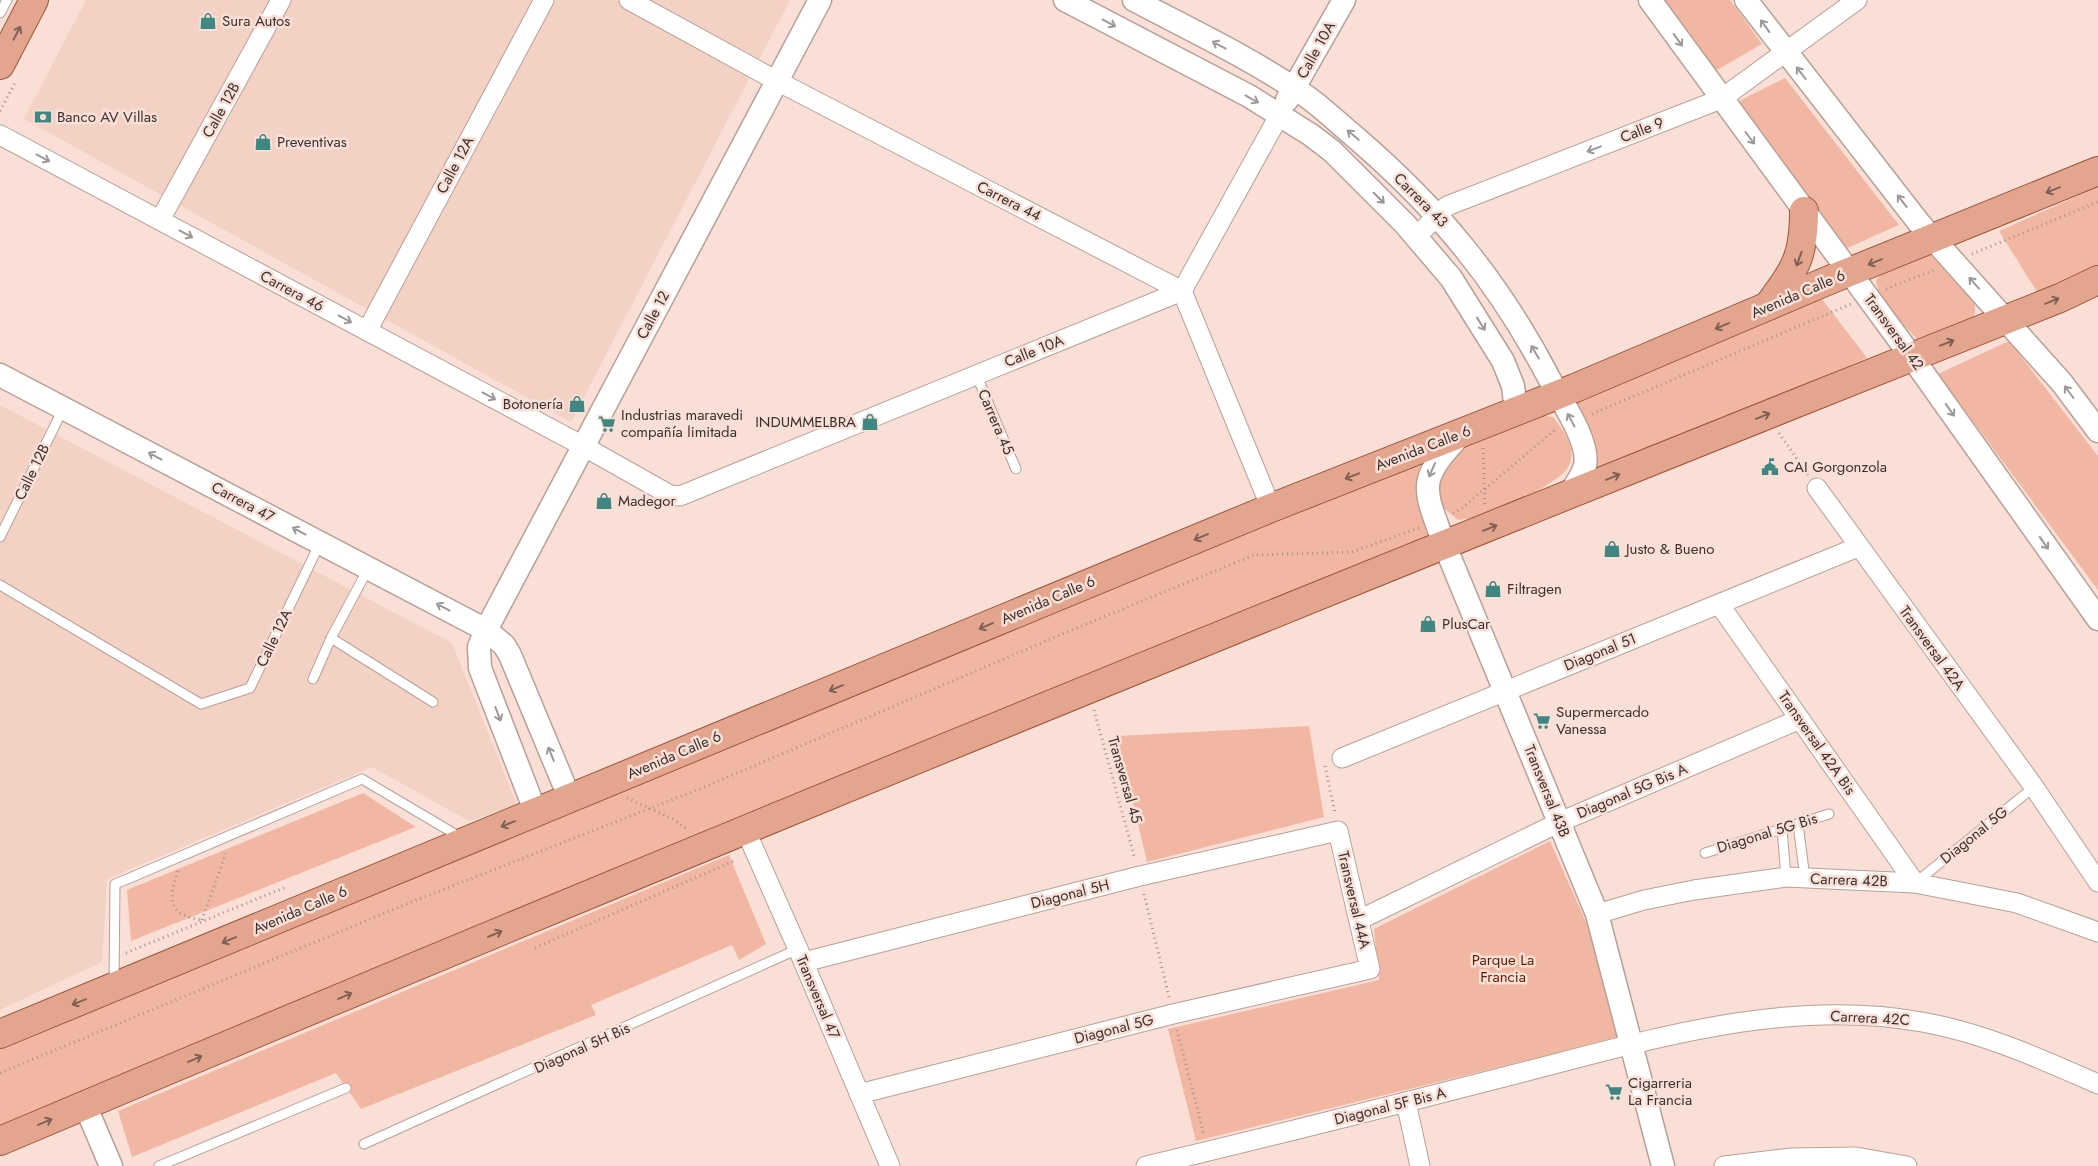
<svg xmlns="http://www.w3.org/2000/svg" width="2098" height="1166" viewBox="0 0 2098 1166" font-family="Jost,sans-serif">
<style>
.built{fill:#f3d1c5}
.green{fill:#f2b7a3}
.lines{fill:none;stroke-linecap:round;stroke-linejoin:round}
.service-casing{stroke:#b8a097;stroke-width:11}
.minor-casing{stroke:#b8a097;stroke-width:21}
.tertiary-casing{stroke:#b8a097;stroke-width:25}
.primary-casing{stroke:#9c563c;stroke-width:30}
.path{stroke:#a5928b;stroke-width:3;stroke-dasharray:1 4;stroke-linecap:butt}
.service{stroke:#fff;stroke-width:9}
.minor{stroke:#fff;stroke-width:19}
.tertiary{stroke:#fff;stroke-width:22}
.primary{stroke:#e3a58e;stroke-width:28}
.oneway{stroke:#9d9896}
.oneway2{stroke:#7e6054}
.labels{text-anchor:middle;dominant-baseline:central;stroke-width:5;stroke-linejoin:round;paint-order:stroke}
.poi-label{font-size:15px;fill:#3b322e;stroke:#f9dfd6;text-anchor:start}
.street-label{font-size:15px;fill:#3b322e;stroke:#f9dfd6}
.park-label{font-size:15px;fill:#601e01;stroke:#f9dfd6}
</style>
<rect width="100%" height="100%" fill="#f9dfd6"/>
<g class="built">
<path d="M86,0H790L571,422L24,119Z"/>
<path d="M0,405L452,643L517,805L469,821L372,767L107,879L102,962L0,1010Z"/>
</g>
<g class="green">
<path d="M1659,0H1730L1762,44L1712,73Z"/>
<path d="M1785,78L1899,225L1845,249L1735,103Z"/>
<path d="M2098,187V266L2039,295L1999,231Z"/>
<path d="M1929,253L1975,304V312L1973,318L1917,339C1903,323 1878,302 1876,280L1882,273Z"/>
<path d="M1818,294L1867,358L1588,477L1596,464V451L1574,401Z"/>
<path d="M2009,341L2098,456V590L1938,374Z"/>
<path d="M1536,415L1553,417C1564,431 1579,450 1567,469C1560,480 1502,512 1488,516C1479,518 1468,518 1458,520C1450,513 1437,505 1436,493C1428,450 1505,428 1536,415Z"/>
<path d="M1422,461C1411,488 1422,511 1431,537L1024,700L0,1126V1048L648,781L1155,567Z"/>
<path d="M1309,726L1324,817L1147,862L1117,736Z"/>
<path d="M363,793L416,827L131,941L127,890Z"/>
<path d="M1550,841L1590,931L1618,1038L1196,1141L1168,1029L1379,980L1374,929Z"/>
<path d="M729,855L766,944L739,960L732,945L591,1005L596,1015L361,1109L336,1073L132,1157L118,1111Z"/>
</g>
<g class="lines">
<g class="service-casing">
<g id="service">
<path d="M0,13L7,0"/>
<path d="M976,374L1016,469"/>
<path d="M0,537L63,409"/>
<path d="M0,585L201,704L250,688L320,543"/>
<path d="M331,638L433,702"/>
<path d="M313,679L331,638L368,569"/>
<path d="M1798,824L1805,878"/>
<path d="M1782,829L1786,877"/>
<path d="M1705,853L1829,814"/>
<path d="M1915,883L2034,787"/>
<path d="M114,984L115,884L125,880L362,779L460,837"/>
<path d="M364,1144L798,949"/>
<path d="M159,1166L346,1088"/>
</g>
</g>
<g class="minor-casing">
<g id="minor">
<path d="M629,0L777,81L1182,291L1271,508"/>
<path d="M0,135L583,446L670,495L680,496L1182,291L1280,114"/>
<path d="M160,220L281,0"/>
<path d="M1416,237L1447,206L1721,99L1857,0"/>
<path d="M367,331L544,0"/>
<path d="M1817,488L2034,787L2098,882"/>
<path d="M1719,604L1915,883"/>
<path d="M1342,758L1858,547"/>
<path d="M745,829L798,949L890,1166"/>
<path d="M1597,914L1644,900L1694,890L1786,877L1915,883L2017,903L2098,932"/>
<path d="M1359,920L1560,822L1800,719"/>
<path d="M804,962L1140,876L1338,831L1370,969L1173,1014L859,1094"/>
<path d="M1406,1102L1420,1166"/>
<path d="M1146,1166C1265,1138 1383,1108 1500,1078C1637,1044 1780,996 1922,1022C1984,1033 2041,1059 2098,1084"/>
<path d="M1724,1166L1792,1158L1856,1157L1907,1166"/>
</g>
</g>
<g class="tertiary-casing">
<g id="tertiary">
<path d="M1065,0L1249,96L1311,135L1332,151L1405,224L1451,278L1503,361L1513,386L1516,411"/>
<path d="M1134,0C1191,30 1250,58 1303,94C1321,106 1338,123 1355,137C1439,209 1499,282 1550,380C1562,402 1590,442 1585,466C1582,477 1574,487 1568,496"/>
<path d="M1650,0L1911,356L2098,619"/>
<path d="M1746,0L1919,223L2062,383L2098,431"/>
<path d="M1287,100L1344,0"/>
<path d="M0,375L486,630L504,645L510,655L570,799"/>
<path d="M1462,433C1416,482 1423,486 1445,546L1597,914L1663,1166"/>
<path d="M536,813L480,668L479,647L486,630L820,0"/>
<path d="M85,1105L111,1166"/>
</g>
</g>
<g class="primary-casing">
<g id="primary">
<path d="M0,65L34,0"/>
<path d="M1768,306C1795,269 1804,258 1804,211"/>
<path d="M0,1034L1271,508L1575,388L1827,281L2098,171"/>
<path d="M0,1141C683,852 1371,572 2060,298L2098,280"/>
</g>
</g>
<g class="path">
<path d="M0,111L15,83"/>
<path d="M1972,254L2098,202"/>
<path d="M1886,289L1934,270"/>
<path d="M1592,414L1851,304"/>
<path d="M1779,433L1808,475"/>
<path d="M1483,448L1485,504"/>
<path d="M1453,513L1461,509L1556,429"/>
<path d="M1094,710L1135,859"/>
<path d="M1325,766L1335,813"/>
<path d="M627,798L673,819L688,830"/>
<path d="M178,871C168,899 168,915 201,920"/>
<path d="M1144,894L1169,997"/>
<path d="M202,920L227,850"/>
<path d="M535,948L736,860"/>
<path d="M126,953L286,887"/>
<path d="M1177,1030L1204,1135"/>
<path d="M0,1073L409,903L707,786L1067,632L1254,555L1352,552L1419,528"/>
</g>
<use href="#service" class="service"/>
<use href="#minor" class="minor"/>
<use href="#tertiary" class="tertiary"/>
<use href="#primary" class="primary"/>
</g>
<defs><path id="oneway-shaft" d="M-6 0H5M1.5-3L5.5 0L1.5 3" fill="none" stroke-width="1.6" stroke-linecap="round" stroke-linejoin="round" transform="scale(1.25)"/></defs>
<g class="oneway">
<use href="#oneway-shaft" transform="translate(1109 23) rotate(28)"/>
<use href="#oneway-shaft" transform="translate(1765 26) rotate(-126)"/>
<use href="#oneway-shaft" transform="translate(1678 40) rotate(54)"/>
<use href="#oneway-shaft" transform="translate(1219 45) rotate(-152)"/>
<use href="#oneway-shaft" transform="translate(1801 73) rotate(-128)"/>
<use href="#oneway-shaft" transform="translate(1252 99) rotate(29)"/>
<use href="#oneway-shaft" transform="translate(1353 135) rotate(-140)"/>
<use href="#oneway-shaft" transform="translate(1750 138) rotate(53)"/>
<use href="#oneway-shaft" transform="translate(1594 149) rotate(159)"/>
<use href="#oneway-shaft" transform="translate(43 158) rotate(28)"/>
<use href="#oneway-shaft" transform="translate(1379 198) rotate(45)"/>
<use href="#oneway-shaft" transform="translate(1902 201) rotate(-128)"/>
<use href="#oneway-shaft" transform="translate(186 234) rotate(28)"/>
<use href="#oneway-shaft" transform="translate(1974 283) rotate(-132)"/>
<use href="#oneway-shaft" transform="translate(345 319) rotate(28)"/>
<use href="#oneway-shaft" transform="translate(1481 324) rotate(58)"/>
<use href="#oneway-shaft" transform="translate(1535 352) rotate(-120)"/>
<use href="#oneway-shaft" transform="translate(2069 392) rotate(-127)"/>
<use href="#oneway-shaft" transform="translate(489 396) rotate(28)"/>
<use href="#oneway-shaft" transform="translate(1950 410) rotate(55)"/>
<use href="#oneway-shaft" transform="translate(1571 420) rotate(-118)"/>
<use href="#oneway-shaft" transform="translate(155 456) rotate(-152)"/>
<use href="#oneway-shaft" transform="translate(1432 470) rotate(114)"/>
<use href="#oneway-shaft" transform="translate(299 531) rotate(-152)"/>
<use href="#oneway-shaft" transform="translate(2044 543) rotate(55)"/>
<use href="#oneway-shaft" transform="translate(443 607) rotate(-152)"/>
<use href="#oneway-shaft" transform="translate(498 714) rotate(69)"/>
<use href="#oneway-shaft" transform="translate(551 754) rotate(-112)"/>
</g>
<g class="oneway2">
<use href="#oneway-shaft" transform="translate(17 33) rotate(-62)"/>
<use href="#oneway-shaft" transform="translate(2053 190) rotate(158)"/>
<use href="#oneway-shaft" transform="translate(1799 259) rotate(110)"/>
<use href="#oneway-shaft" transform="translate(1875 262) rotate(158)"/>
<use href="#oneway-shaft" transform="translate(2052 301) rotate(-22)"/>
<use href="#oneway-shaft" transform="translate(1722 326) rotate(157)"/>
<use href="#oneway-shaft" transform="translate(1947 343) rotate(-21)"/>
<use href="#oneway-shaft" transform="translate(1763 416) rotate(-22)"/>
<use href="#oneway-shaft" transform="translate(1352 476) rotate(159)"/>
<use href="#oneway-shaft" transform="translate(1613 477) rotate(-22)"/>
<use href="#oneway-shaft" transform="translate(1490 528) rotate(-22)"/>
<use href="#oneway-shaft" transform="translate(1201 537) rotate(157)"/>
<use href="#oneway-shaft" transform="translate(986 626) rotate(157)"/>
<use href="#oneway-shaft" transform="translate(836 688) rotate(157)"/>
<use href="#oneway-shaft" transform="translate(508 824) rotate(158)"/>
<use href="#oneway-shaft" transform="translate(495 934) rotate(-23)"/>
<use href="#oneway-shaft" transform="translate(229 940) rotate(157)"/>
<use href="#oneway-shaft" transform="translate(345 996) rotate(-23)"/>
<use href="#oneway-shaft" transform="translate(79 1002) rotate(158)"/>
<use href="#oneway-shaft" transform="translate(195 1059) rotate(-23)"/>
<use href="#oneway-shaft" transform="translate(45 1122) rotate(-23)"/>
</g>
<defs>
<g id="shop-bare" transform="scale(1.35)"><path d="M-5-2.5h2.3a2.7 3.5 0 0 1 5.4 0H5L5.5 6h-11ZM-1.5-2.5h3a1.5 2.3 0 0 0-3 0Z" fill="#408783" stroke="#f9dfd6" stroke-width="2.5" paint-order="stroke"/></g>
<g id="bank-bare" transform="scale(1.35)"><path d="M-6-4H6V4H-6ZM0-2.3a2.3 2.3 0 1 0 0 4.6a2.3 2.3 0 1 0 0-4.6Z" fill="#408783" stroke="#f9dfd6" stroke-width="2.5" paint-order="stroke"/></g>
<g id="supermarket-bare" transform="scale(1.35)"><path d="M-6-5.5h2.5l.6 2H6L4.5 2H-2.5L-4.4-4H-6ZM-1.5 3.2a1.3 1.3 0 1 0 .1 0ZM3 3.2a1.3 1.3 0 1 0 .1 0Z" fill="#408783" stroke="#f9dfd6" stroke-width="2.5" paint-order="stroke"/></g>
<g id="civic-bare" transform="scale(1.35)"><path d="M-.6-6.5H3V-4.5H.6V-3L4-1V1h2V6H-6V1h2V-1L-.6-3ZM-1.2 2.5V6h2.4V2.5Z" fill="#408783" stroke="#f9dfd6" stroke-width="2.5" paint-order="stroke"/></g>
</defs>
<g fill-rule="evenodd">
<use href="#shop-bare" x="208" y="21"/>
<use href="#bank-bare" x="43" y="117"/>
<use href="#shop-bare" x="263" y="142"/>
<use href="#shop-bare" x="577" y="404"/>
<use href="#shop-bare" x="870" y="422"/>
<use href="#supermarket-bare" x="607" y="424"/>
<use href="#civic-bare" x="1770" y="467"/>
<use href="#shop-bare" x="604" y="501"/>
<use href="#shop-bare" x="1612" y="549"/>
<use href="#shop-bare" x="1493" y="589"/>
<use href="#shop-bare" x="1428" y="624"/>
<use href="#supermarket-bare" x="1542" y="721"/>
<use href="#supermarket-bare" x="1614" y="1092"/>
</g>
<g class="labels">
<g class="poi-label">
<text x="222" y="21">Sura Autos</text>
<text x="57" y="117">Banco AV Villas</text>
<text x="277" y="142">Preventivas</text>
<text x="563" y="404" text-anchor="end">Botonería</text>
<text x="621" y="415">Industrias maravedi<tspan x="621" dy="17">compañía limitada</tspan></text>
<text x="856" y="422" text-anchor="end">INDUMMELBRA</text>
<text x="1784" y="467">CAI Gorgonzola</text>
<text x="618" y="501">Madegor</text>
<text x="1626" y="549">Justo &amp; Bueno</text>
<text x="1507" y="589">Filtragen</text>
<text x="1442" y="624">PlusCar</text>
<text x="1556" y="712">Supermercado<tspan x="1556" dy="17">Vanessa</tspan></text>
<text x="1628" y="1083">Cigarreria<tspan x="1628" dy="17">La Francia</tspan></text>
</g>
<g class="street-label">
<text transform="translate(1316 50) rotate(-61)">Calle 10A</text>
<text transform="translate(221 110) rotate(-61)">Calle 12B</text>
<text transform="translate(1642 130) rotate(-21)">Calle 9</text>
<text transform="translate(455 165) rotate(-62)">Calle 12A</text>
<text transform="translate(1421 200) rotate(45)">Carrera 43</text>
<text transform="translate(1009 201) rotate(27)">Carrera 44</text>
<text transform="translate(292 291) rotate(28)">Carrera 46</text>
<text transform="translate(1798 294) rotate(-23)">Avenida Calle 6</text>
<text transform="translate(653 315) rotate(-62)">Calle 12</text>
<text transform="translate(1894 332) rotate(54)">Transversal 42</text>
<text transform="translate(1034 351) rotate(-22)">Calle 10A</text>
<text transform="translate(996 422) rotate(67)">Carrera 45</text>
<text transform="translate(1423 448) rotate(-21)">Avenida Calle 6</text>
<text transform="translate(32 472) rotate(-64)">Calle 12B</text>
<text transform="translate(243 502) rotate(28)">Carrera 47</text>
<text transform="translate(1048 600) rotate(-23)">Avenida Calle 6</text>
<text transform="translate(274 638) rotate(-64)">Calle 12A</text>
<text transform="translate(1932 648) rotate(54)">Transversal 42A</text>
<text transform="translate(1600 652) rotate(-22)">Diagonal 51</text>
<text transform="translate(1817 743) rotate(55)">Transversal 42A Bis</text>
<text transform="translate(674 755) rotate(-23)">Avenida Calle 6</text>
<text transform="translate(1125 780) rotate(74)">Transversal 45</text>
<text transform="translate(1547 791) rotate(68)">Transversal 43B</text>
<text transform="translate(1632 791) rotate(-23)">Diagonal 5G Bis A</text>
<text transform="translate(1767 833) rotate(-17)">Diagonal 5G Bis</text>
<text transform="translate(1974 835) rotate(-39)">Diagonal 5G</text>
<text transform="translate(1849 880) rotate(2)">Carrera 42B</text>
<text transform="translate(1070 894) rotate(-14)">Diagonal 5H</text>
<text transform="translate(1354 900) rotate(77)">Transversal 44A</text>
<text transform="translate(300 910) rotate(-23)">Avenida Calle 6</text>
<text transform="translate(818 997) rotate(67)">Transversal 47</text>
<text transform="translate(1870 1018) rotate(3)">Carrera 42C</text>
<text transform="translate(1114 1029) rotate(-14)">Diagonal 5G</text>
<text transform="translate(582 1048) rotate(-24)">Diagonal 5H Bis</text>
<text transform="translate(1390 1106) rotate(-14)">Diagonal 5F Bis A</text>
</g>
<g class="park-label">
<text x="1503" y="960">Parque La<tspan x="1503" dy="17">Francia</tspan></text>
</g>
</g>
</svg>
